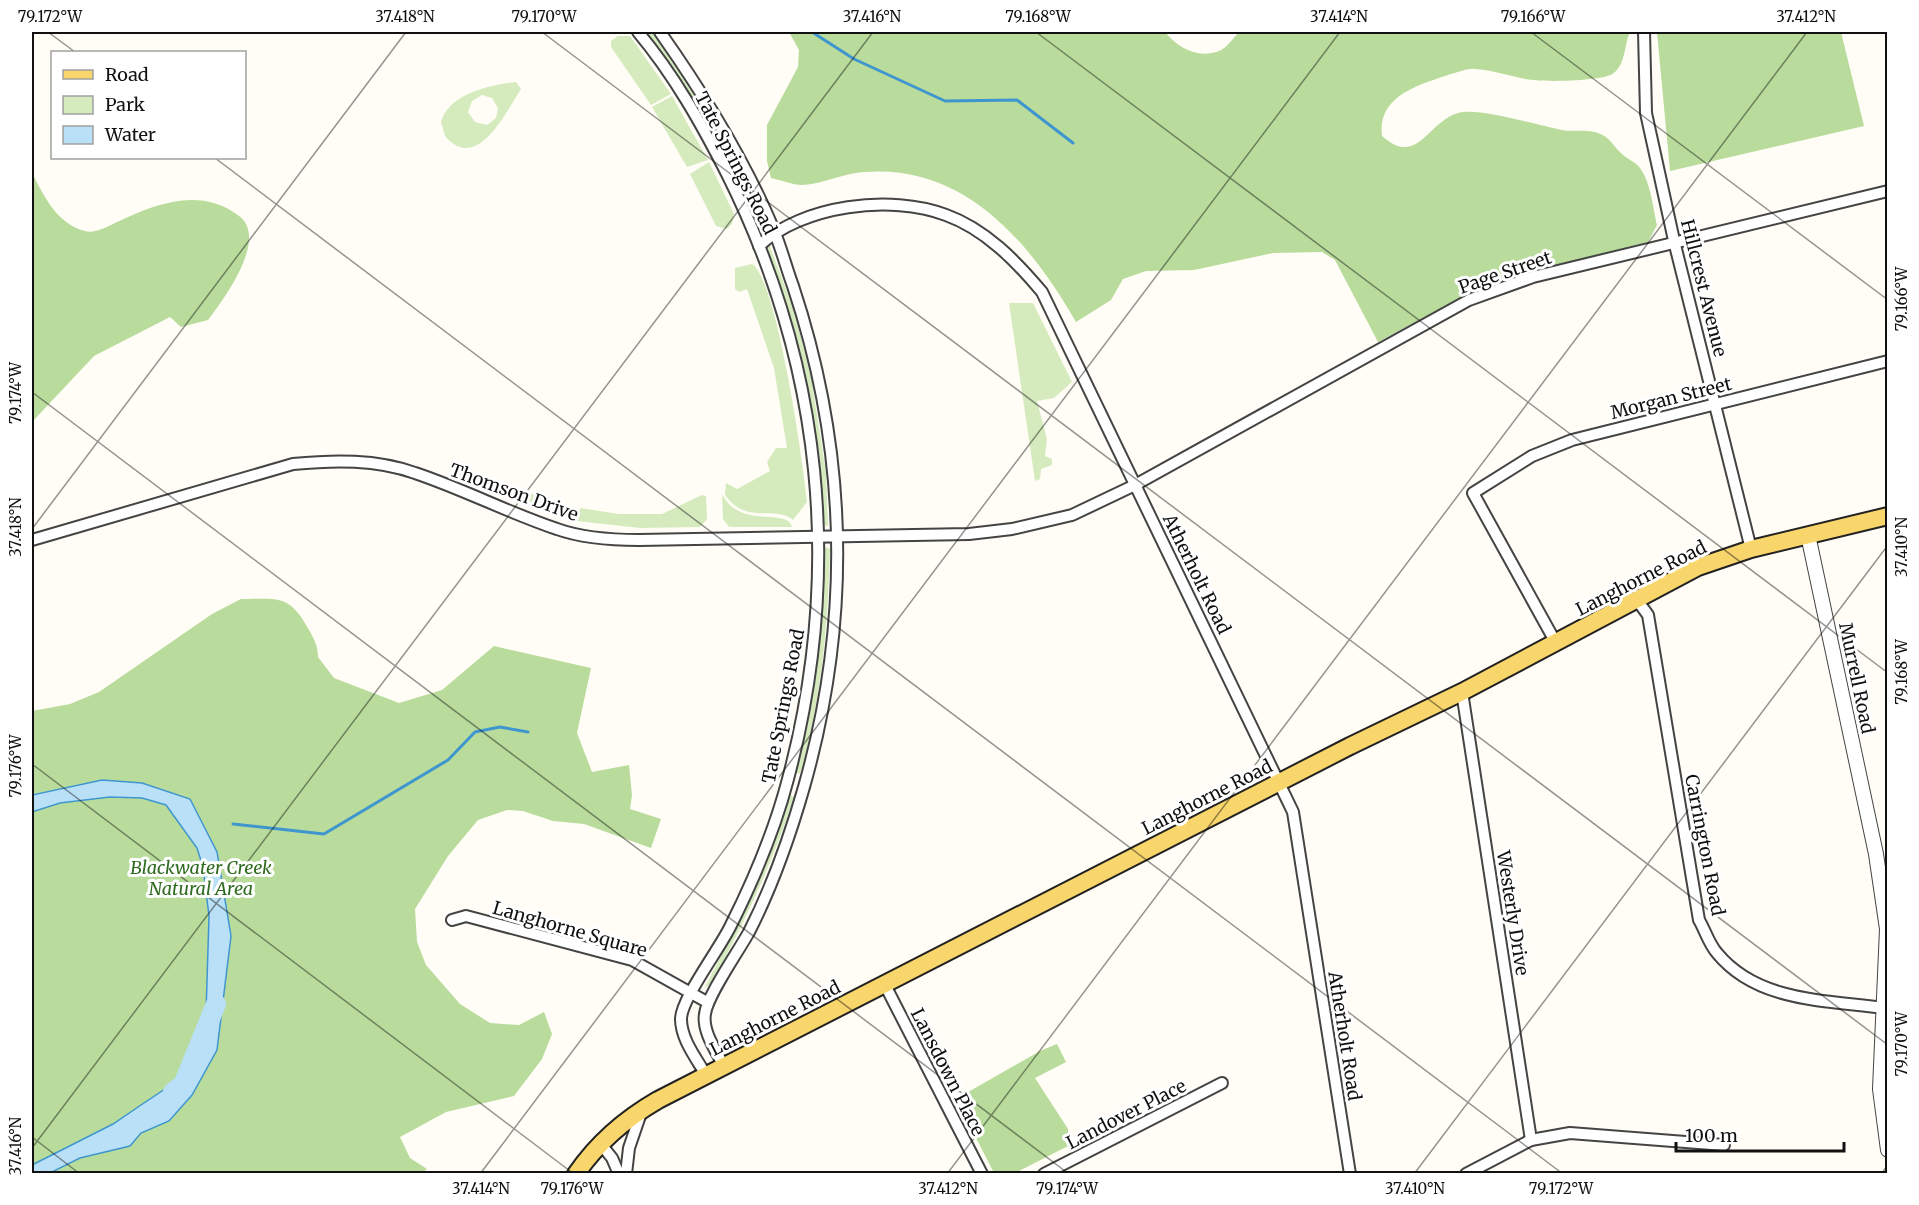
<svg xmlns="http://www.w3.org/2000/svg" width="1919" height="1205" viewBox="0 0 1919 1205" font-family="Merriweather,serif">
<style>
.green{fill:#d5ebbd;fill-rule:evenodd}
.forest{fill:#b9dc9c}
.water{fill:#b9e0f7;stroke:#3f96cf;stroke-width:1.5}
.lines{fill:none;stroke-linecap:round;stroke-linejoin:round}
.stream{stroke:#3f96cf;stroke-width:3}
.river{stroke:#b9e0f7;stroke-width:20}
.minor-casing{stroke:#444;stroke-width:14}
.tertiary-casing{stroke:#444;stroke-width:16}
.primary-casing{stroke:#222;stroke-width:20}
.minor{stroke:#fff;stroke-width:10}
.tertiary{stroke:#fff;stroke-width:14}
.primary{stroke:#f9d66b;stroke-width:16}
.ticks{fill:none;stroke:#111;stroke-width:1.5;stroke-opacity:0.45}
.labels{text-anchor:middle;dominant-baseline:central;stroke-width:6;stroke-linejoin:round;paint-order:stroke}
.street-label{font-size:18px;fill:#111;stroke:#fff}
.park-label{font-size:18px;font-style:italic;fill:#2f6b1f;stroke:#fff}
.neatline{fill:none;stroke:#111;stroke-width:2}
.ticks-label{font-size:15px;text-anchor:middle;fill:#111}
</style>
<rect width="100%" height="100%" fill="#fffdf5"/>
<g class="green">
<path d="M646,32H653L708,116L737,169L761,226L757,225L704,119Z"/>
<path d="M618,36H630L671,94L651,105L611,47V41Z"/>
<path d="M516,82L521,89C506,112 477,174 445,136L441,122C449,93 491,85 516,82ZM482,95L492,98L498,108L496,118L487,125L475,122L468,112L472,101Z"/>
<path d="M672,96L708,160L687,167L652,107Z"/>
<path d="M709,162L734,214L732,224L727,229L716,226L690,174Z"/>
<path d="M769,244L793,308L811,376L826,473L828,526L823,525C818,428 798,338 766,247Z"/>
<path d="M752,264C777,279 804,467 807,502L793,520C774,504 747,526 725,495L726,483L737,489L770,471L767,462L776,448H787L774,368L747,289L739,292L735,289V268Z"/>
<path d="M1009,303H1033L1072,382L1054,398L1037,401L1047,439L1045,456L1052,459V465L1041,469L1040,479L1035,481Z"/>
<path d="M459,467L500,481V495L460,479L459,470L456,469Z"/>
<path d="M504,483L549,500L548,505L557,508L559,503L578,508L575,520L505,497L501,490Z"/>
<path d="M722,494C740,530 787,507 792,527H729L723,519Z"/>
<path d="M702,495L706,496L707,519L700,527L640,528L577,521L580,508L619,514H662Z"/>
<path d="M825,547L830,549C828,612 824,676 809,739C806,750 805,765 799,774L795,771L817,663Z"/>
<path d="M789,794L794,797C773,862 745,922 712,982L704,989L735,929Z"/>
</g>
<g class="forest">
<path d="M789,32H1165C1178,48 1198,59 1219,51C1227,48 1234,37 1239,32H1487L1505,34L1524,32H1630C1624,45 1626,63 1614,73C1605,81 1547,82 1533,80C1514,78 1494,70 1475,69C1467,68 1456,73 1448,75C1417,85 1377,97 1382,136C1419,169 1428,118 1462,112C1484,109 1538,125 1562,130C1573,132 1587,129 1598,133C1610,137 1613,146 1622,154C1627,159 1636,162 1640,168C1651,183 1653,208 1657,225L1648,242L1490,282L1378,342L1335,260L1322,252L1273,253L1194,270L1146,271L1123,279L1111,300L1076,322C1031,244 966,164 865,172C844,173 823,184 802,185C793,185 781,180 771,178L767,161V125L798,67L799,50Z"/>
<path d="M1657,32H1841L1864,126L1670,171Z"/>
<path d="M32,173C44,196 57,224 85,231C94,234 107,227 115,223C155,204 200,186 239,216C269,238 224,299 208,320L181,327L170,317L94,356L32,422Z"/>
<path d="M241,599C278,599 289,593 309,630C314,639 318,646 318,657L334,678L399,703L442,690L494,646L591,668L577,733L592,772L629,765L632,795L630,809L661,819L651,848L584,824L553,821L523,811L507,810L478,820L448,856L415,909L417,942L426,965L460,1004L490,1023L519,1025L544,1012L552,1034L542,1059L514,1096L446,1112L400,1137L410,1158L427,1169L422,1173L50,1174L80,1158L130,1146L141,1133L169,1121L192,1095L217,1050L231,936L217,852L190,799L142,783L102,780L32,795V711L70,704L99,692L212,614Z"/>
<path d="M110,797L142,798L166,805L197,848L203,867L209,916L206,1014L209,1045L195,1069L141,1105L113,1124L32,1165V812L60,803Z"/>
<path d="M1057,1044L1066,1062L1035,1078L1068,1129V1146L1015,1173H994L956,1099L1040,1051Z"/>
</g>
<path class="water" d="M102,780L142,783L190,799L217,852L231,936L217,1050L192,1095L169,1121L141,1133L130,1146L80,1158L50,1173H32V1165L113,1124L141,1105L195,1069L209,1045L206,1014L209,916L203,867L197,848L166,805L142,798L110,797L60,803L32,812V795Z"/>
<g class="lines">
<g class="stream">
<path d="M812,32L854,59L945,101L1017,100L1073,143"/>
<path d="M233,824L324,834L448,760L475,732L500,727L528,732"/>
</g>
<path class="river" d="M173,1092L183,1085L216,1004"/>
<g class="minor-casing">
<g id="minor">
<path d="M638,32C674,75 701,123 727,174C823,366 843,572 788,779C775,829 754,879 731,925C721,947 681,999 681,1019C681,1039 696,1058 706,1075"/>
<path d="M660,32C703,93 744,159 773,228C781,247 786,267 793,286C848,452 852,618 804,787C790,836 772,887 749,932C738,952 707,996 705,1014C702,1031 716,1051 724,1066"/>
<path d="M1644,32L1646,113L1675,245L1751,549"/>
<path d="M759,246C802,205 891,194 946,215C985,229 1016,261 1042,292L1293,812L1350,1174"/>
<path d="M32,540L293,464C334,460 376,459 415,473C463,489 509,513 557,529C582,538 612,540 639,540L969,534L1012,529L1072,515L1135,485L1469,300L1533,277L1888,191"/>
<path d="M1637,600L1648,615L1699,920C1705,930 1709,944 1717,953C1757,1002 1825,1000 1884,1008"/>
<path d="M1556,643L1473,493L1532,456L1572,440L1888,361"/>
<path d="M1462,692L1531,1140"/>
<path d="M452,920L466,916L632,960L707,1002"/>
<path d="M885,985L982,1174"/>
<path d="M600,1143L612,1158L619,1174"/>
<path d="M626,1174L629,1148L642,1110"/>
<path d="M1044,1174L1222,1083"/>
<path d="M1466,1174L1531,1140L1570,1133L1724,1145"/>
</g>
</g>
<g class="tertiary-casing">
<path id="tertiary" d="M1808,535L1876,854L1887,929L1880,1089L1888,1150"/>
</g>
<g class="primary-casing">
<path id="primary" d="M576,1174C598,1142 625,1119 658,1100L1350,746L1462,692L1698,567L1751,549L1888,516"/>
</g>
<use href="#minor" class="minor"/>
<use href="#tertiary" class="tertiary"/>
<use href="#primary" class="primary"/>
</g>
<path class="ticks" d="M48,32L75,52M542,32L1888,1045M1036,32L1888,673M1531,32L1888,300M215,158L1563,1174M32,392L1069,1174M32,529L406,32M32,764L574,1174M32,1137L80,1174M32,1148L873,32M480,1174L1340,32M947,1174L1807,32M1414,1174L1888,545M1881,1174L1888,1165"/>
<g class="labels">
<g class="street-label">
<text transform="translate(736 163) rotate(63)">Tate Springs Road</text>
<text transform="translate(1505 272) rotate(-19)">Page Street</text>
<text transform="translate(1704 288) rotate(76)">Hillcrest Avenue</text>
<text transform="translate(1671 398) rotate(-14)">Morgan Street</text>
<text transform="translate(514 492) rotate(20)">Thomson Drive</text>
<text transform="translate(1197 574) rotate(64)">Atherholt Road</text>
<text transform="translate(1641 578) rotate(-27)">Langhorne Road</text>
<text transform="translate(1857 678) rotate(78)">Murrell Road</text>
<text transform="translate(783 706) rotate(-79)">Tate Springs Road</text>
<text transform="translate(1207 797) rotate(-27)">Langhorne Road</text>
<text transform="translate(1705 845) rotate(79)">Carrington Road</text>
<text transform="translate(1513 913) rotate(81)">Westerly Drive</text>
<text transform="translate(570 929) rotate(16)">Langhorne Square</text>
<text transform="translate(775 1018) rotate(-27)">Langhorne Road</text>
<text transform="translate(1345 1036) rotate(81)">Atherholt Road</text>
<text transform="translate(948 1072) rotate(63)">Lansdown Place</text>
<text transform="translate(1126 1114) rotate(-27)">Landover Place</text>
</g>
<g class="park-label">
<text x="201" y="867">Blackwater Creek<tspan x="201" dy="21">Natural Area</tspan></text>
</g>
</g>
<rect width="1919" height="1205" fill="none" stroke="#ffffff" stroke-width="66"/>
<rect x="51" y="51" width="195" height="108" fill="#ffffff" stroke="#a0a0a0" stroke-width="1.5"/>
<rect x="63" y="70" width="30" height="9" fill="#f9d66b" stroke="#a0a0a0" stroke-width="1.5"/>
<text x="105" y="81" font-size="18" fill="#111111">Road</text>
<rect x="63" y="96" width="30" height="18" fill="#d5ebbd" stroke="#a0a0a0" stroke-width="1.5"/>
<text x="105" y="111" font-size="18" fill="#111111">Park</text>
<rect x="63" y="126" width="30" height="18" fill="#b9e0f7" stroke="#a0a0a0" stroke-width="1.5"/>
<text x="105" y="141" font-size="18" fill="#111111">Water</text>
<path d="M1676 1142v9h168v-9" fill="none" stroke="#111111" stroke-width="3"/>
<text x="1685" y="1142" font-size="18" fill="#111111" stroke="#ffffff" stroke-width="4.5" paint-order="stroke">100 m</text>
<rect x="33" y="33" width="1853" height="1139" class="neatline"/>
<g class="ticks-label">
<text x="50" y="22">79.172°W</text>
<text x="405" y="22">37.418°N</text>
<text x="544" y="22">79.170°W</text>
<text x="872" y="22">37.416°N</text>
<text x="1038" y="22">79.168°W</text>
<text x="1339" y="22">37.414°N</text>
<text x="1533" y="22">79.166°W</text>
<text x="1806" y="22">37.412°N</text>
<text transform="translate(1902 299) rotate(-90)" y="5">79.166°W</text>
<text transform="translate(16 393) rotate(-90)" y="5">79.174°W</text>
<text transform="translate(16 527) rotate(-90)" y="5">37.418°N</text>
<text transform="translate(1902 547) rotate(-90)" y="5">37.410°N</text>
<text transform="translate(1902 672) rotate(-90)" y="5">79.168°W</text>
<text transform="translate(16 766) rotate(-90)" y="5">79.176°W</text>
<text transform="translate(1902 1044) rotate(-90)" y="5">79.170°W</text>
<text transform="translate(16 1146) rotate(-90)" y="5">37.416°N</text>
<text x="481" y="1194">37.414°N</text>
<text x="572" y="1194">79.176°W</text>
<text x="948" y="1194">37.412°N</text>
<text x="1067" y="1194">79.174°W</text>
<text x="1415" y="1194">37.410°N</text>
<text x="1561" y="1194">79.172°W</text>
</g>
</svg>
